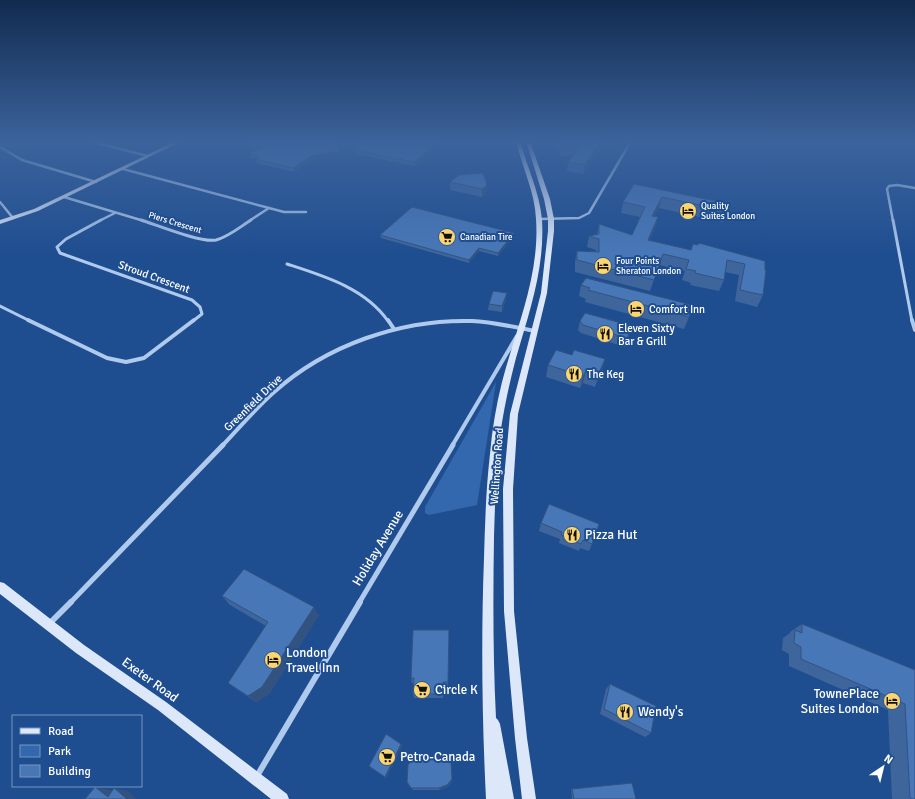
<svg xmlns="http://www.w3.org/2000/svg" width="915" height="799" viewBox="0 0 915 799" font-family="Signika,sans-serif">
<style>
.green{fill:#3367ae}
.lines{fill:none;stroke-linecap:round;stroke-linejoin:round}
.street-far4{stroke:#b0caed;stroke-width:2.5}
.street-far3{stroke:#b0caed;stroke-width:3}
.street-far2{stroke:#b0caed;stroke-width:4}
.street-far1{stroke:#b0caed;stroke-width:5}
.street{stroke:#b0caed;stroke-width:6}
.secondary{fill:#dce8fa;fill-rule:evenodd}
.wall{fill:#3e669d}
.shaded-wall{fill:#325380}
.building{fill:#4877b7;stroke:#325380}
.labels{text-anchor:middle;dominant-baseline:central;stroke-width:4;stroke-linejoin:round;paint-order:stroke}
.far-poi-label{font-size:9px;fill:#fff;stroke:#1f4e90;text-anchor:start}
.far-street-label{font-size:9px;fill:#fff;stroke:#1f4e90}
.street-label{font-size:11px;fill:#fff;stroke:#1f4e90}
.poi-label{font-size:11px;fill:#fff;stroke:#1f4e90;text-anchor:start}
.near-poi-label{font-size:13px;fill:#fff;stroke:#1f4e90;text-anchor:start}
.near-street-label{font-size:13px;fill:#fff;stroke:#1f4e90}
</style>
<rect width="100%" height="100%" fill="#1f4e90"/>
<path class="green" d="M496,382L477,505L429,515L425,513V507Z"/>
<g class="lines">
<g class="street-far4">
<path d="M89,141L148,156"/>
<path d="M0,147L22,160L96,182"/>
<path d="M123,169L269,208L249,221"/>
<path d="M64,197L144,221"/>
<path d="M0,202L13,218"/>
<path d="M269,208L284,212H306"/>
<path d="M539,219L579,218L589,213L631,141"/>
<path d="M99,221L115,213"/>
<path d="M893,221L887,189L889,186L897,185L915,188"/>
</g>
<g class="street-far3">
<path d="M101,220L66,239L57,247L60,253L192,300L200,307L202,314L193,321"/>
<path d="M141,220C157,225 201,243 216,240C228,237 240,227 251,220"/>
<path d="M893,220L912,321"/>
<path d="M287,264C324,276 365,288 388,321"/>
<path d="M0,306L30,321"/>
</g>
<g class="street-far2">
<path d="M28,320L107,358L126,362L144,358L194,320"/>
<path d="M388,320L394,329"/>
<path d="M912,320L915,330"/>
<path d="M222,446C239,428 255,409 273,393C326,345 401,319 472,321C493,322 514,327 535,331"/>
<path d="M452,446L517,336"/>
</g>
<g class="street-far1">
<path d="M70,603L223,445"/>
<path d="M359,603L453,445"/>
</g>
<g class="street">
<path d="M50,623L71,602"/>
<path d="M257,776L360,602"/>
</g>
<g class="secondary">
<path d="M176,141H182L38,211L0,224V220L34,209Z"/>
<path d="M516,141H520C527,167 540,193 542,220C545,268 529,313 516,358C509,384 504,409 500,435C496,469 495,503 494,537C493,598 493,658 496,718L498,720L500,724L514,799H500V795V799H486C482,719 481,638 484,558C485,523 486,489 490,454C492,430 496,406 502,382C516,328 540,276 536,219C535,192 522,167 516,141Z"/>
<path d="M526,141H530L550,199L554,219V231L547,293L518,414L513,489L514,611L527,738L536,799H522L515,738L504,611L503,489L510,414L541,293L548,231V219L544,199Z"/>
<path d="M0,582L4,583L84,645L166,702L287,794L289,799H271L158,710L76,653L0,594Z"/>
</g>
</g>
<g class="wall">
<path d="M245,141H445L415,166L356,154L355,150L359,147L335,142L340,151V155L313,159L294,172L256,163L255,159L250,158L249,154L258,149L250,148L249,145H246Z"/>
<path d="M555,141H605L583,174L567,171L568,162L574,155L560,156L554,146Z"/>
<path d="M450,182L487,185L486,193L482,197L450,190Z"/>
<path d="M634,184L727,211L723,222L659,208L654,216L658,217L655,228L649,241L691,250L765,261L763,295L757,307L735,301L739,275L725,272L724,280L719,291L690,285L691,283L682,280L685,271L659,265L650,291L575,272V262L577,251H596V250L587,247L589,236L597,234L599,224L632,235L640,217L621,213L623,202Z"/>
<path d="M514,233V236L498,256L479,251L469,263L381,238L380,235Z"/>
<path d="M581,285L689,317L684,329L585,302L586,299L579,296Z"/>
<path d="M506,299L502,312L488,310L489,304Z"/>
<path d="M580,321L629,335L625,347L581,333L578,330Z"/>
<path d="M572,355L605,359L602,371L595,387L583,383L580,388L546,377L548,365Z"/>
<path d="M541,523L592,544L589,551L580,548L579,551L559,543L560,539L539,531Z"/>
<path d="M222,596L319,615L269,694L256,702L236,689L228,683L266,626L230,605Z"/>
<path d="M802,624L915,670V799H892L888,710L789,666V654L782,650L783,638L790,633V632Z"/>
<path d="M449,636L448,686H443V698H414L413,694L414,683H412L411,678Z"/>
<path d="M610,684L651,733L645,737L600,714L606,689Z"/>
<path d="M401,744L402,746L386,778L371,768L369,766Z"/>
<path d="M451,763L452,782L447,787L440,790H413L407,782Z"/>
<path d="M571,789H572L636,799H572Z"/>
</g>
<g class="shaded-wall">
<path d="M245,141H248L249,145H246Z"/>
<path d="M440,141H445L415,166L414,162Z"/>
<path d="M601,141H605L583,174L585,165Z"/>
<path d="M340,151V155L313,159L294,172L293,168L312,156Z"/>
<path d="M487,185L486,193L482,197V189Z"/>
<path d="M662,197L659,208L649,226L652,216Z"/>
<path d="M658,217L655,228L644,251L648,240Z"/>
<path d="M514,233V236L498,256V253Z"/>
<path d="M479,248V251L469,263V260Z"/>
<path d="M507,293L506,299L502,312V306Z"/>
<path d="M605,359L602,371L595,387L598,375Z"/>
<path d="M586,371L583,383L580,388L583,376Z"/>
<path d="M314,607L319,615L269,694L256,702L248,696Z"/>
<path d="M401,744L402,746L386,778L385,777Z"/>
<path d="M452,779V782L447,787L440,790L439,788Z"/>
<path d="M95,787L109,790L122,799L108,797Z"/>
<path d="M114,788L128,791L137,799H127Z"/>
</g>
<g class="building">
<path d="M248,141H335L340,151L312,156L293,168L255,159L259,157L249,154L262,147L248,144Z"/>
<path d="M351,141H440L414,162L355,150L363,144Z"/>
<path d="M558,141H601L585,165L568,162L580,146L561,147Z"/>
<path d="M483,173L487,185L482,189L450,182L459,175Z"/>
<path d="M634,184L729,204L727,211L662,197L652,216L658,217L648,240L691,250L693,244L698,245L699,243L765,261V270H766L763,295L740,290L745,264L727,260L724,280L695,273L696,271L686,269L689,260L663,254L654,280L577,260V251L599,252V239L589,236L599,234V224L632,235L645,207L623,202Z"/>
<path d="M412,207L514,233L498,253L479,248L469,260L380,235Z"/>
<path d="M586,278L692,305L689,317L588,290L590,288L581,285Z"/>
<path d="M493,291L507,293L502,306L489,304Z"/>
<path d="M585,313L632,326L627,338L583,325L580,321Z"/>
<path d="M556,350L572,355L574,350L605,359L598,375L586,371L583,376L548,365Z"/>
<path d="M549,504L599,524L592,544L583,540L581,544L561,535L562,532L541,523Z"/>
<path d="M244,569L314,607L262,687L248,696L228,683L268,622L222,596Z"/>
<path d="M802,624L915,670V799H912L910,798L905,704L801,659V647L794,643L795,630L802,633Z"/>
<path d="M413,630H449L448,682H443V694H413L414,678H411Z"/>
<path d="M610,684L656,706L651,733L604,709Z"/>
<path d="M386,734L401,744L385,777L369,766Z"/>
<path d="M412,759H448L451,763L452,779L447,785L439,788H411L407,782L408,765Z"/>
<path d="M632,783L636,799H574L572,789Z"/>
<path d="M95,787L108,797L114,788L127,799H85Z"/>
</g>
<linearGradient id="sky" x2="0" y2="1"><stop stop-color="#112b4f"/><stop offset="0.56" stop-color="#3c639c"/><stop offset="1" stop-color="#3c639c" stop-opacity="0"/></linearGradient>
<rect width="915" height="253" fill="url(#sky)"/>
<defs>
<g id="hotel-disc" transform="scale(0.9)"><circle r="9.5" fill="#fbd670" stroke="#1f4e90"/><path d="M-6-4.5h1.5V1H6V5H4.5V3h-9V5H-6ZM-4 0a1.8 1.8 0 1 1 3.6 0ZM.5 0V-2.5h3Q6-2.5 6 0Z" fill="#111"/></g>
<g id="supermarket-disc" transform="scale(0.9)"><circle r="9.5" fill="#fbd670" stroke="#1f4e90"/><path d="M-6-5.5h2.5l.6 2H6L4.5 2H-2.5L-4.4-4H-6ZM-1.5 3.2a1.3 1.3 0 1 0 .1 0ZM3 3.2a1.3 1.3 0 1 0 .1 0Z" fill="#111"/></g>
<g id="restaurant-disc" transform="scale(0.9)"><circle r="9.5" fill="#fbd670" stroke="#1f4e90"/><path d="M-5-6h1v4h1v-4h1v4h1v-4h1v5L-1.5 .5V6h-2V.5L-5-1ZM5-6V6H3V1.5H1.5Q1.5-4 5-6Z" fill="#111"/></g>
</defs>
<g fill-rule="evenodd">
<use href="#hotel-disc" x="688" y="211"/>
<use href="#supermarket-disc" x="447" y="237"/>
<use href="#hotel-disc" x="603" y="266"/>
<use href="#hotel-disc" x="636" y="309"/>
<use href="#restaurant-disc" x="605" y="334"/>
<use href="#restaurant-disc" x="574" y="374"/>
<use href="#restaurant-disc" x="572" y="535"/>
<use href="#hotel-disc" x="273" y="660"/>
<use href="#supermarket-disc" x="422" y="690"/>
<use href="#hotel-disc" x="892" y="701"/>
<use href="#restaurant-disc" x="625" y="712"/>
<use href="#supermarket-disc" x="387" y="757"/>
</g>
<g class="labels">
<g class="far-poi-label">
<text x="701" y="206">Quality<tspan x="701" dy="10">Suites London</tspan></text>
<text x="460" y="237">Canadian Tire</text>
<text x="616" y="261">Four Points<tspan x="616" dy="10">Sheraton London</tspan></text>
</g>
<g class="far-street-label">
<text transform="translate(175 223) rotate(17)">Piers Crescent</text>
</g>
<g class="street-label">
<text transform="translate(154 277) rotate(20)">Stroud Crescent</text>
<text transform="translate(253 403) rotate(-44)">Greenfield Drive</text>
<text transform="translate(497 466) rotate(-86)">Wellington Road</text>
</g>
<g class="poi-label">
<text x="649" y="309">Comfort Inn</text>
<text x="618" y="328">Eleven Sixty<tspan x="618" dy="13">Bar &amp; Grill</tspan></text>
<text x="587" y="374">The Keg</text>
</g>
<g class="near-poi-label">
<text x="585" y="535">Pizza Hut</text>
<text x="286" y="653">London<tspan x="286" dy="15">Travel Inn</tspan></text>
<text x="435" y="690">Circle K</text>
<text x="879" y="694" text-anchor="end">TownePlace<tspan x="879" dy="15">Suites London</tspan></text>
<text x="638" y="712">Wendy's</text>
<text x="400" y="757">Petro-Canada</text>
</g>
<g class="near-street-label">
<text transform="translate(378 548) rotate(-59)">Holiday Avenue</text>
<text transform="translate(150 680) rotate(36)">Exeter Road</text>
</g>
</g>
<rect x="12" y="715" width="130" height="72" fill="#1f4e90" stroke="#7995bc"/>
<rect x="20" y="728" width="20" height="6" fill="#dce8fa" stroke="#7995bc"/>
<text x="48" y="735" font-size="12" fill="#ffffff">Road</text>
<rect x="20" y="745" width="20" height="12" fill="#3367ae" stroke="#7995bc"/>
<text x="48" y="755" font-size="12" fill="#ffffff">Park</text>
<rect x="20" y="765" width="20" height="12" fill="#4877b7" stroke="#7995bc"/>
<text x="48" y="775" font-size="12" fill="#ffffff">Building</text>
<g transform="translate(883 767) rotate(35)" stroke="#1f4e90" stroke-width="3" paint-order="stroke">
<path d="M0-3L7 15L0 10L-7 15Z" fill="#ffffff"/>
<text y="-6" font-size="11" font-weight="bold" text-anchor="middle" fill="#ffffff">N</text>
</g>
</svg>
